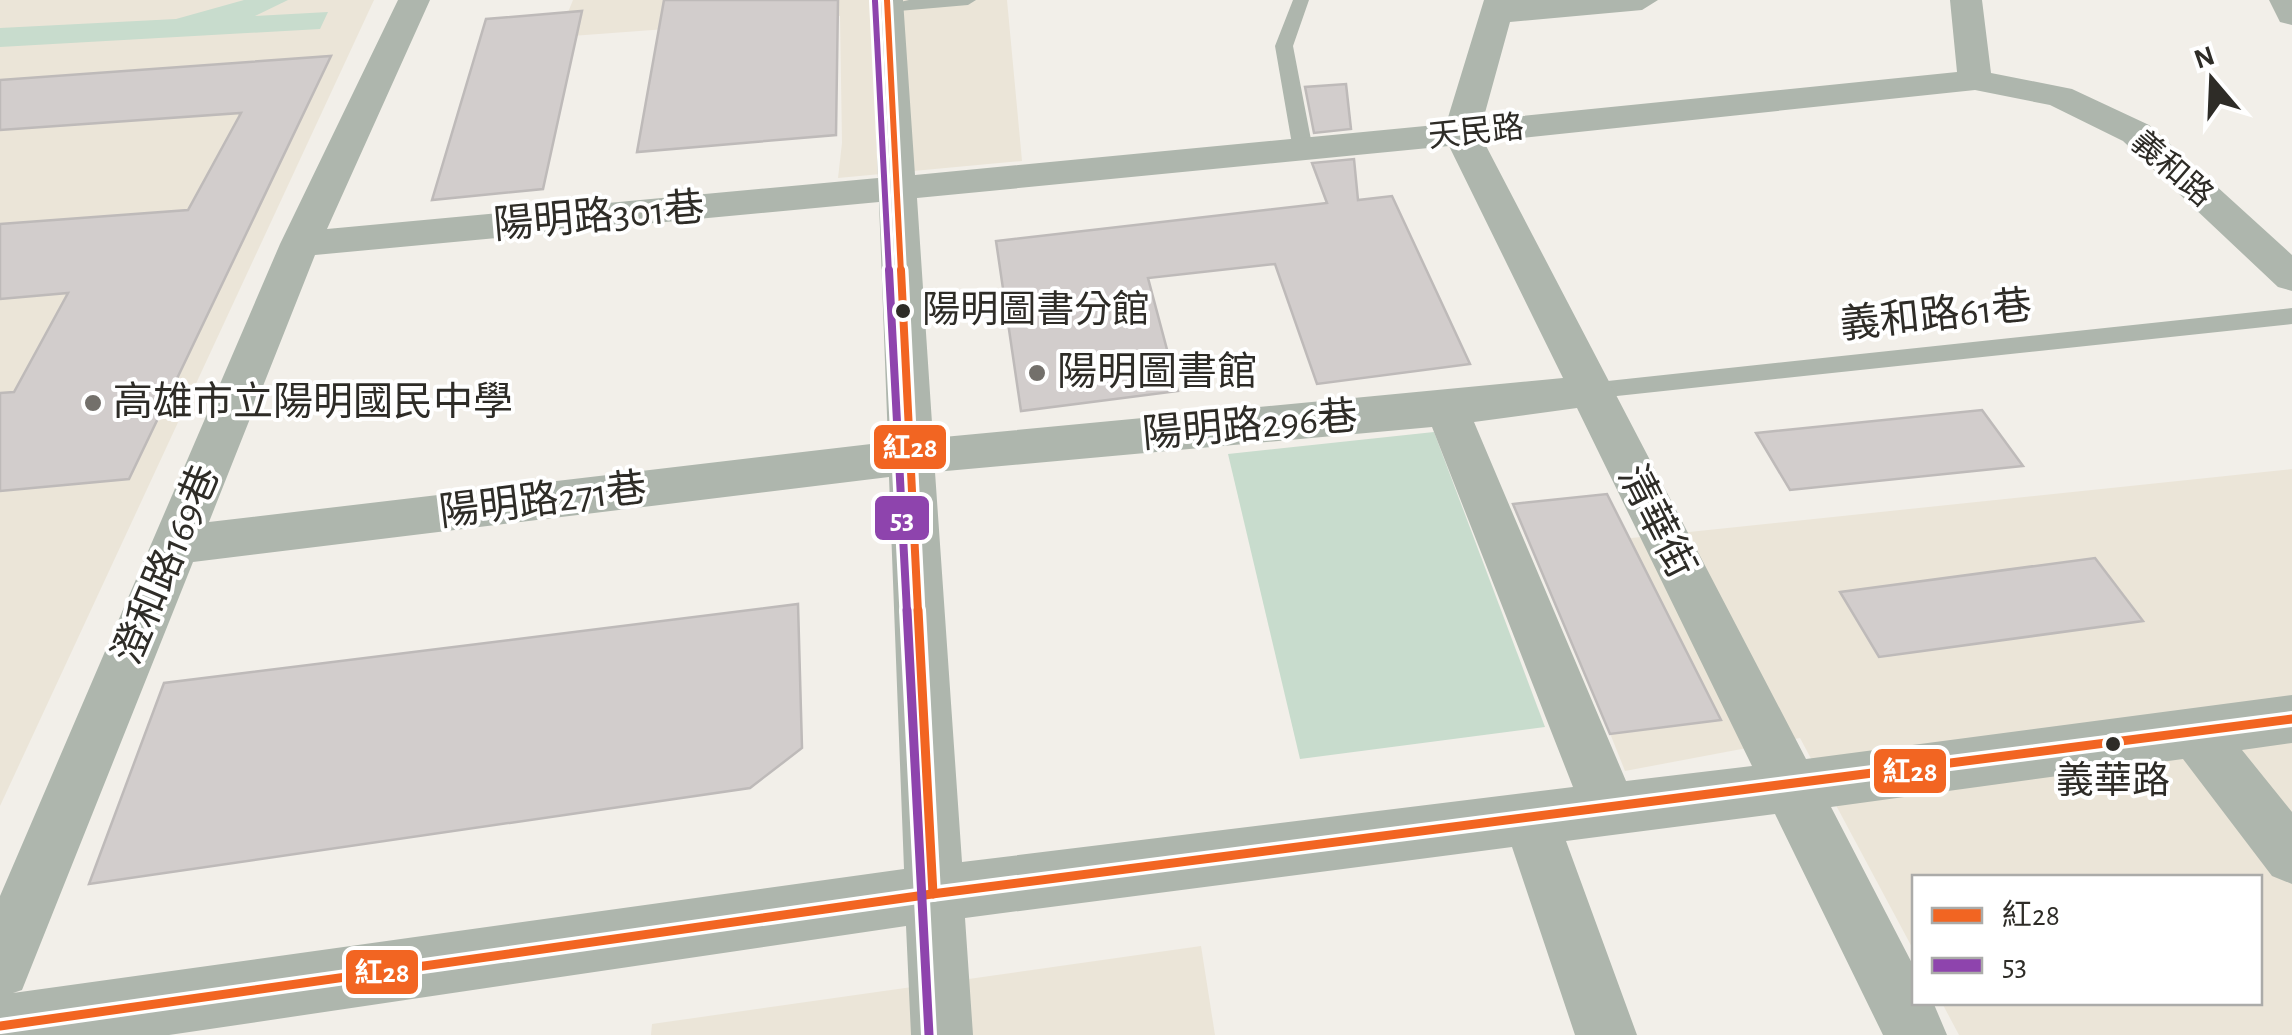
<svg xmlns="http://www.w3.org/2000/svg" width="2292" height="1035" viewBox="0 0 2292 1035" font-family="'Alegreya Sans','Noto Sans TC',sans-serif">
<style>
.built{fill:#ebe5d8}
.green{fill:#c8dccd}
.building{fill:#d2cdcc;stroke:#bebab9;stroke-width:2.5}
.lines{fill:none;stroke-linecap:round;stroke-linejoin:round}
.service{fill:#aeb6ad;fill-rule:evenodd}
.minor{fill:#aeb6ad;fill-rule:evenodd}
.bus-1-far2-casing{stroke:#fff;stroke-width:12}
.bus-1-far1-casing{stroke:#fff;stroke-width:15}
.bus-1-casing{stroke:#fff;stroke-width:16}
.bus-2-far2-casing{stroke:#fff;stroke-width:12}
.bus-2-far1-casing{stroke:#fff;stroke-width:15}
.bus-2-casing{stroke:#fff;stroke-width:16}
.bus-1-far2{stroke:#f26522;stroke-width:6}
.bus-1-far1{stroke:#f26522;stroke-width:8}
.bus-1{stroke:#f26522;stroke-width:9}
.bus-2-far2{stroke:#8e44ad;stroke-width:6}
.bus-2-far1{stroke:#8e44ad;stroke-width:8}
.bus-2{stroke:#8e44ad;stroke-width:9}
.bus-dot{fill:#2e2c27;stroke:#fff;stroke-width:4}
.poi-dot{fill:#73706b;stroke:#fff;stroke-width:4}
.labels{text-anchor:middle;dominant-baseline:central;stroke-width:8;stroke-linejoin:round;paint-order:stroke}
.far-street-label{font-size:32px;fill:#2e2c27;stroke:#fff}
.bus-label{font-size:38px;fill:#2e2c27;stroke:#fff;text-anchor:start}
.street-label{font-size:40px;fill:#2e2c27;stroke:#fff}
.poi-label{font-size:40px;fill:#2e2c27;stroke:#fff;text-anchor:start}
.line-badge{stroke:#fff;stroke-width:4}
.badge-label{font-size:28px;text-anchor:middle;font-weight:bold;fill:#fff}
</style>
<rect width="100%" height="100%" fill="#f2efe9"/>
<g class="built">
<path d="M0,0H374L0,806Z"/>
<path d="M573,0H1007L1022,161L838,178L842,143L840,16L558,37Z"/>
<path d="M2292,469V1035H1959L1942,1003L2260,1002V878H1914V951L1800,738L1625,771L1536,548Z"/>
<path d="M1201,946L1215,1035H651L652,1024Z"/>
</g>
<g class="green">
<path d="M244,0H288L255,16L328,12L320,29L0,47V28L176,19Z"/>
<path d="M1434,432L1545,727L1300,759L1228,454Z"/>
</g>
<g class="building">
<path d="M664,0H838L836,135L637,152Z"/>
<path d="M582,11L543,189L432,200L486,19Z"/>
<path d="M331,56L129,479L0,491V393L14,392L68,293L0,299V224L188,210L241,113L0,130V80Z"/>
<path d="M1346,84L1351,129L1314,133L1305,87Z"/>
<path d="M1354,159L1358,200L1392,196L1470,364L1317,384L1275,264L1148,278L1178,391L1021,411L996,241L1327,203L1312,163Z"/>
<path d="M1982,410L2023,466L1790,490L1756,433Z"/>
<path d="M1607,494L1721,720L1610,734L1513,504Z"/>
<path d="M2095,558L2143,621L1879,657L1840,592Z"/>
<path d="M798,604L802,748L750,788L89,884L164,683Z"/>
</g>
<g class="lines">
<g class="service">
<path d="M909,0H976L968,5L887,12L878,7Z"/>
<path d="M1293,0H1309L1293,46L1313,150L1303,156L1293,150L1275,46Z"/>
<path d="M2292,308V324L1589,399L1577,391L1589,383Z"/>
</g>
<g class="minor">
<path d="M398,0H430L327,229L878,178L871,0H903L915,175L1446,124L1484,0H1658L1642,10L1510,22L1483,120L1957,72L1950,0H1982L1991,73L2072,89L2149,125L2292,255V291L2278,287L2123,141L2050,105L1975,90L1484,142L1806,759L2292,695V743L2242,750L2292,812V884L2272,876L2183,759L1831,807L1914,967V1002H1933L1947,1035H1883L1775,814L1566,841L1637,1035H1575L1512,847L965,918L973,1035H911L906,926L169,1035H0V896L280,244ZM1449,146L1563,378L933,438L917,198ZM879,202L888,442L209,522L315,255ZM1577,408L1752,766L1626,781L1474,422ZM1432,427L1573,787L962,862L935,472ZM889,477L904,869L13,993L22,990L193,562Z"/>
<path d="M2269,0H2292V25L2280,22Z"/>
</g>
<g class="bus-1-far2-casing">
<path id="bus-1-far2" d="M887,0L901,273"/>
</g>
<g class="bus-1-far1-casing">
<path id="bus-1-far1" d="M901,270L918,612"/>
</g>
<g class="bus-1-casing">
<g id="bus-1">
<path d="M918,610L933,894"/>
<path d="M0,1026L932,894L2292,719"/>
</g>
</g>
<g class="bus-2-far2-casing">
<path id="bus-2-far2" d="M875,1L889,273"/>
</g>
<g class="bus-2-far1-casing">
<path id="bus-2-far1" d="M889,270L907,612"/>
</g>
<g class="bus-2-casing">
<path id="bus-2" d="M907,610L929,1035"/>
</g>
<use href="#bus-1-far2" class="bus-1-far2"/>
<use href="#bus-1-far1" class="bus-1-far1"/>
<use href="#bus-1" class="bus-1"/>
<use href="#bus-2-far2" class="bus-2-far2"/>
<use href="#bus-2-far1" class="bus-2-far1"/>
<use href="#bus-2" class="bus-2"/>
</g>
<g class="bus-dot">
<circle cx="903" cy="311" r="9"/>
<circle cx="2113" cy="744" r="9"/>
</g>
<g class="poi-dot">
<circle cx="1037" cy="373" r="10"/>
<circle cx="93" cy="403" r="10"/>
</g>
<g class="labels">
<g class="far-street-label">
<text transform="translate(1476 132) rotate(-6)">天民路</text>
<text transform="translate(2172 169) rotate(41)">義和路</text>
</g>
<g class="bus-label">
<text x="922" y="311">陽明圖書分館</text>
<text x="2113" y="782" text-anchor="middle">義華路</text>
</g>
<g class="street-label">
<text transform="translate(599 217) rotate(-5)">陽明路301巷</text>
<text transform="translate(1936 316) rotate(-6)">義和路61巷</text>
<text transform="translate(1250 426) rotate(-5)">陽明路296巷</text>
<text transform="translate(543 501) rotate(-7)">陽明路271巷</text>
<text transform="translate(1656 522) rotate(63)">清華街</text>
<text transform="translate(167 565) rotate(-67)">澄和路169巷</text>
</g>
<g class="poi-label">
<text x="1057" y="373">陽明圖書館</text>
<text x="113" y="403">高雄市立陽明國民中學</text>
</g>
</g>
<g class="line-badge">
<rect x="872" y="423" width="76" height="48" rx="10" fill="#f26522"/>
<rect x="873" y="494" width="58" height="48" rx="10" fill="#8e44ad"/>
<rect x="1872" y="747" width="76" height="48" rx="10" fill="#f26522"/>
<rect x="344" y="948" width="76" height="48" rx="10" fill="#f26522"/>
</g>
<g class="badge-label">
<text x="910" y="457">紅28</text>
<text x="902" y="528">53</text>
<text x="1910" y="781">紅28</text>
<text x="382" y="982">紅28</text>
</g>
<rect x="1912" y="875" width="350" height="130" fill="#ffffff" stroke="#ababa9" stroke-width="2.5"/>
<rect x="1932" y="908" width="50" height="15" fill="#f26522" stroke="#ababa9" stroke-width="2.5"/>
<text x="2002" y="925" font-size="30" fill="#2e2c27">紅28</text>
<rect x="1932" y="958" width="50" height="15" fill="#8e44ad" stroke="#ababa9" stroke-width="2.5"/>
<text x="2002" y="975" font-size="30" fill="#2e2c27">53</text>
<g transform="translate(2212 80) rotate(341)" stroke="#ffffff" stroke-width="8" paint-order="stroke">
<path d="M0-8L18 38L0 25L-18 38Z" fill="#2e2c27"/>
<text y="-15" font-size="28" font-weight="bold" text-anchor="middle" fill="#2e2c27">N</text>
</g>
</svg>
